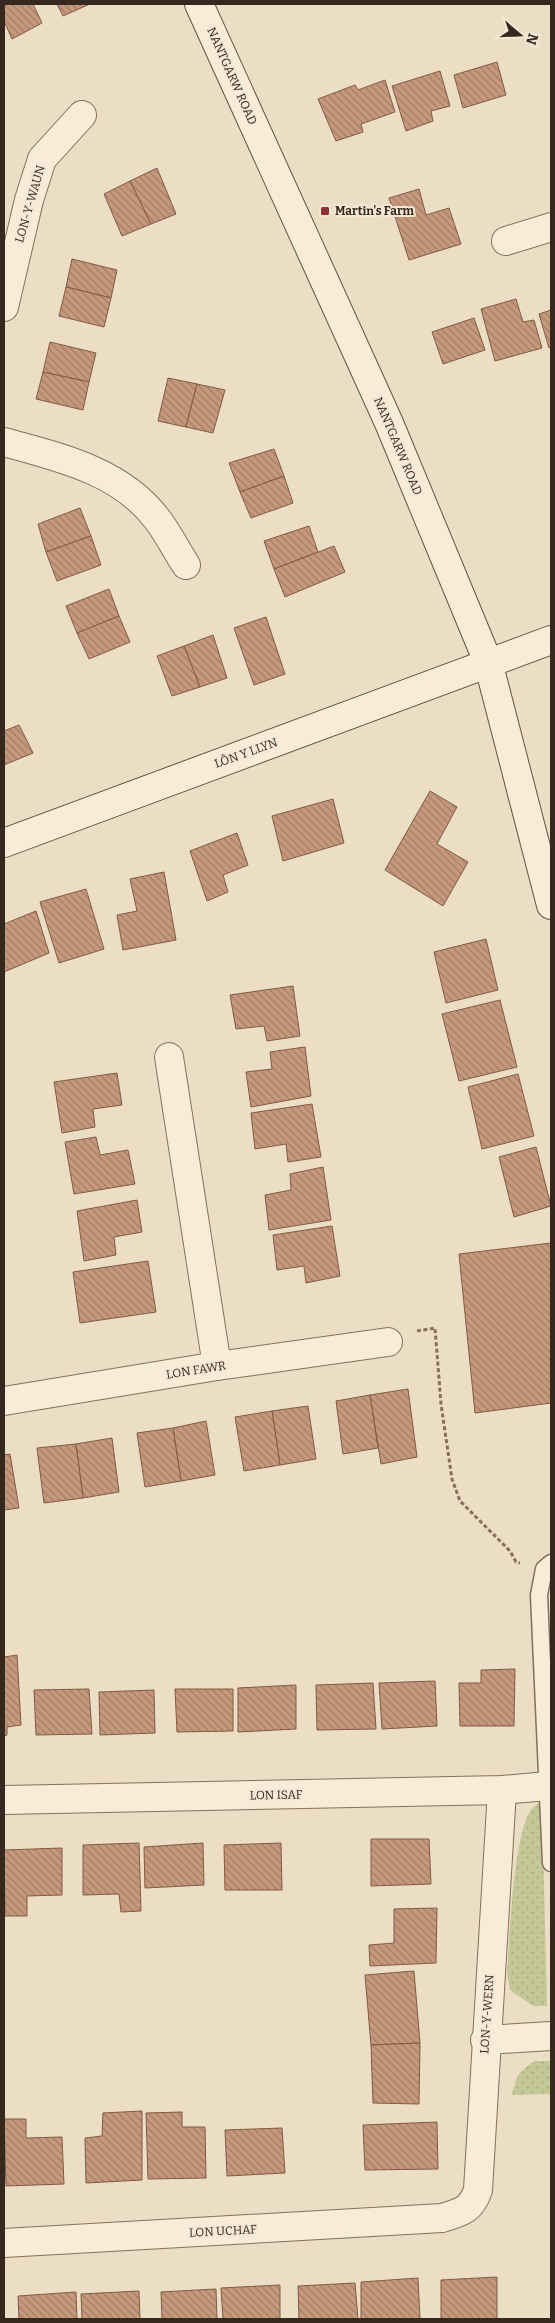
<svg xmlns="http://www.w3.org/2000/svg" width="555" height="2323" viewBox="0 0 555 2323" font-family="Bitter,serif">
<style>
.green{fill:url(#green-dots)}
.building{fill:url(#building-back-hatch);stroke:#815a44}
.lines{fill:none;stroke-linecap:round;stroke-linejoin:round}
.lane-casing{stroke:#84705c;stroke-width:19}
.street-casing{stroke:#84705c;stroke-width:30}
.secondary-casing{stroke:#66513f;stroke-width:30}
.path{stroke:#84705c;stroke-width:3;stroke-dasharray:4 2.5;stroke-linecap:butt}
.lane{stroke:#f6ecd7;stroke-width:16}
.street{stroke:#f6ecd7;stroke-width:28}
.secondary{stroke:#f6ecd7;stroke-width:28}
.poi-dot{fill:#8f3135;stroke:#f3e8d4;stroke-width:2}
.labels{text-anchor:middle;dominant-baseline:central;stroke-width:4;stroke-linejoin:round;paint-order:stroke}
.street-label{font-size:12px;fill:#35291f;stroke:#f3e8d4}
.poi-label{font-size:12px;font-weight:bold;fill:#35291f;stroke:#f3e8d4;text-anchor:start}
</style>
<defs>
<pattern id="green-dots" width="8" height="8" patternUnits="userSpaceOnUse" patternTransform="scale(1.25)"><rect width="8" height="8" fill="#c4c899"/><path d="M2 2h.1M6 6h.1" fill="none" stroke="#a9ac83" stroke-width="1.8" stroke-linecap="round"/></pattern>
<pattern id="building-back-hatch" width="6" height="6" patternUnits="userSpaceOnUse" patternTransform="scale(1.25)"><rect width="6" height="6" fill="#c6997d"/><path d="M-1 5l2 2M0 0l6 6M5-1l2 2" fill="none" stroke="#a27d66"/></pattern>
</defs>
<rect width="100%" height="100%" fill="#ebdec5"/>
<g class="green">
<path d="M542,1800L547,2006H533L510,1990L507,1973C510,1938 513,1836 531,1810C534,1806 539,1803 542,1800Z"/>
<path d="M535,2061H551V2094L512,2095C516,2076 519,2071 535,2061Z"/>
</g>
<g class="building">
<path d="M4,4H33L42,23L12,39L4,21Z"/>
<path d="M57,4H90L63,16Z"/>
<path d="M497,62L506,95L463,108L454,75Z"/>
<path d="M440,71L450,106L431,111L433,121L406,131L392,86Z"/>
<path d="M385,80L395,112L361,124L363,132L336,141L318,99L355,85L358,90Z"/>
<path d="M157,168L176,214L151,224L130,181Z"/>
<path d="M130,181L151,224L122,236L104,194Z"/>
<path d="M419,189L426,215L449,208L461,244L409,260L389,198Z"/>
<path d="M72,259L117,270L111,298L66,287Z"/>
<path d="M66,287L111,298L104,327L59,316Z"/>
<path d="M516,299L523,322L534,320L542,348L495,361L481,309Z"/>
<path d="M551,310V347L549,348L539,314Z"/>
<path d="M474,318L485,350L443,364L432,332Z"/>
<path d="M50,342L96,353L89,382L43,372Z"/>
<path d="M43,372L89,382L83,410L36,399Z"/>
<path d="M168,378L197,384L186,427L158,421Z"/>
<path d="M197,384L225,390L213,433L186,427Z"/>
<path d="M274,449L284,476L240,492L229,463Z"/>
<path d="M284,476L293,503L251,518L240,492Z"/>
<path d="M80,508L91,536L46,552L38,524Z"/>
<path d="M309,526L318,552L274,569L264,541Z"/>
<path d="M91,536L101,565L57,581L46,552Z"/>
<path d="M334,546L345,572L285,597L274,569Z"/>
<path d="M109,589L119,616L77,633L66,606Z"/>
<path d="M119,616L130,642L89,659L77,633Z"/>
<path d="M266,617L285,674L254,685L234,628Z"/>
<path d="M213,635L227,678L200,687L184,646Z"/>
<path d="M184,646L200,687L172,696L157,656Z"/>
<path d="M19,725L33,753L4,765V731Z"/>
<path d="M430,791L457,807L437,844L468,862L443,906L385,870Z"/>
<path d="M333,799L344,843L283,861L272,816Z"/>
<path d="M237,833L248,865L223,875L228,892L207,901L190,851Z"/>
<path d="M164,872L176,940L123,950L117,915L137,911L130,879Z"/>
<path d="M86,889L104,949L59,963L40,902Z"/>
<path d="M36,911L49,953L4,972V924Z"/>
<path d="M486,939L498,990L446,1003L434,952Z"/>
<path d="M293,986L300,1036L267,1041L264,1026L236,1029L230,995Z"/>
<path d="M500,1000L517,1067L459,1081L442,1014Z"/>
<path d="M305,1047L311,1096L251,1107L246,1072L272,1069L270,1052Z"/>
<path d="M117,1073L122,1105L93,1109L95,1127L62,1133L54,1082Z"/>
<path d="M518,1074L534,1136L482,1149L468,1087Z"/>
<path d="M312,1104L321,1157L288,1162L286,1144L255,1149L251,1113Z"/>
<path d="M96,1137L100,1155L128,1150L135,1184L74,1194L65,1142Z"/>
<path d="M536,1147L551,1206L514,1217L499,1157Z"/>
<path d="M323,1167L331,1220L269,1230L265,1195L291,1190L290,1174Z"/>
<path d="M137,1200L142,1232L114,1237L116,1255L84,1261L77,1211Z"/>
<path d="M332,1226L340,1276L306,1283L304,1266L277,1270L273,1235Z"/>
<path d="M551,1243V1403L475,1413L459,1254Z"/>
<path d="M148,1261L156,1312L80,1323L73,1272Z"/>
<path d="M408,1389L417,1457L381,1464L370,1395Z"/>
<path d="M370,1395L378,1448L343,1454L336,1401Z"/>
<path d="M308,1406L316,1459L280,1465L272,1411Z"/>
<path d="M272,1411L280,1465L244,1471L235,1417Z"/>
<path d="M206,1421L215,1475L181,1481L173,1428Z"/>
<path d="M173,1428L181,1481L145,1487L137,1433Z"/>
<path d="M112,1438L119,1492L83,1498L76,1444Z"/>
<path d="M76,1444L83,1498L44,1503L37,1448Z"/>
<path d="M10,1454L19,1508L4,1510V1455Z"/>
<path d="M17,1655L21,1725L7,1727V1735L4,1736V1657Z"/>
<path d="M515,1669L514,1726H460L459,1683H481V1670Z"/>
<path d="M435,1681L437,1726L382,1729L379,1683Z"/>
<path d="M373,1683L376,1729L317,1730L316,1685Z"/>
<path d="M296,1685V1729L238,1732V1688Z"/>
<path d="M89,1689L92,1734L36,1735L34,1690Z"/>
<path d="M175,1689H233V1731L177,1732Z"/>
<path d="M154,1690L155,1733L100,1735L99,1692Z"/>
<path d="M371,1839H429L431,1884L371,1886Z"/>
<path d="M139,1843L141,1911L121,1912L119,1894L83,1895V1845Z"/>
<path d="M203,1843L204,1885L145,1888L144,1847Z"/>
<path d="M281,1843L282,1890H225L224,1845Z"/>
<path d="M62,1848V1895L27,1896V1916H5L4,1850Z"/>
<path d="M437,1908L436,1963L370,1966L369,1945L394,1943V1909Z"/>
<path d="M414,1971L420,2043L371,2045L365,1975Z"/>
<path d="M420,2043L419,2104L373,2103L371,2045Z"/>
<path d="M142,2111V2180L86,2183L85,2138L102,2136L103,2113Z"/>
<path d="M182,2112V2127H205L206,2178L148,2179L146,2113Z"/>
<path d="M4,2119H26V2138L62,2137L64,2184L6,2186Z"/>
<path d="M437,2122L438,2169L365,2170L363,2125Z"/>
<path d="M282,2128L285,2173L227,2176L225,2130Z"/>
<path d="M497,2277V2319H441V2280Z"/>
<path d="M418,2278L420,2319H361V2282Z"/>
<path d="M355,2283L358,2319H299L298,2286Z"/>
<path d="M280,2285V2319H223L221,2288Z"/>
<path d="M216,2289L217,2319H162L161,2292Z"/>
<path d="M139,2291L140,2319H82L81,2294Z"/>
<path d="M76,2292L77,2319H19L18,2296Z"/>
</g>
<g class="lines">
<g class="lane-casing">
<path id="lane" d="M551,1563L544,1569L539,1595L551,1863"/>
</g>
<g class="street-casing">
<g id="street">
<path d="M506,241L551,227"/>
<path d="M4,307L29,200L42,159L82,115"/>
<path d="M4,442C59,457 121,471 157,519C168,533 176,550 186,565"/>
<path d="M169,1057L217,1366"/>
<path d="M4,1401L217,1366L388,1342"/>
<path d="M4,1800L502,1790L548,1786"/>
<path d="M485,2040L551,2036"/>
<path d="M4,2243L442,2218C462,2212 471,2210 478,2190L502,1790"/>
</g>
</g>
<g class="secondary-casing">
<g id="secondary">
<path d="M199,4L389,423L488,662L551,905"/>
<path d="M4,843L551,640"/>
</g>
</g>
<path class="path" d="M417,1331L435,1328L441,1404L452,1479L460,1501L510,1551L516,1562L520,1563"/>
<use href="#lane" class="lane"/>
<use href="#street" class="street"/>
<use href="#secondary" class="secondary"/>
</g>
<rect class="poi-dot" x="320" y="206" width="10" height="10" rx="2.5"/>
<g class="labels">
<g class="street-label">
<text transform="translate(232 76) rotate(66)">NANTGARW ROAD</text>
<text transform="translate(30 204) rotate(-74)">LON-Y-WAUN</text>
<text transform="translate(398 446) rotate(67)">NANTGARW ROAD</text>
<text transform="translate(246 753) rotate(-20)">LÔN Y LLYN</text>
<text transform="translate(196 1370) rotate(-9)">LON FAWR</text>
<text transform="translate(276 1795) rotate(-1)">LON ISAF</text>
<text transform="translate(487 2014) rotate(-86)">LON-Y-WERN</text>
<text transform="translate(223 2231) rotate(-3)">LON UCHAF</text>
</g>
<g class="poi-label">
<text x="335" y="211">Martin's Farm</text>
</g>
</g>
<rect width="555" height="2323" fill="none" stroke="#35291f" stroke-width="10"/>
<g transform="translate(520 35) rotate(109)" stroke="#f3e8d4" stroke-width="4" paint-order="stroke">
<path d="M0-4L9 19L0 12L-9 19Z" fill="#35291f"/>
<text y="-8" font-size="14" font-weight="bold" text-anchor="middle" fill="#35291f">N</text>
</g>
</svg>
